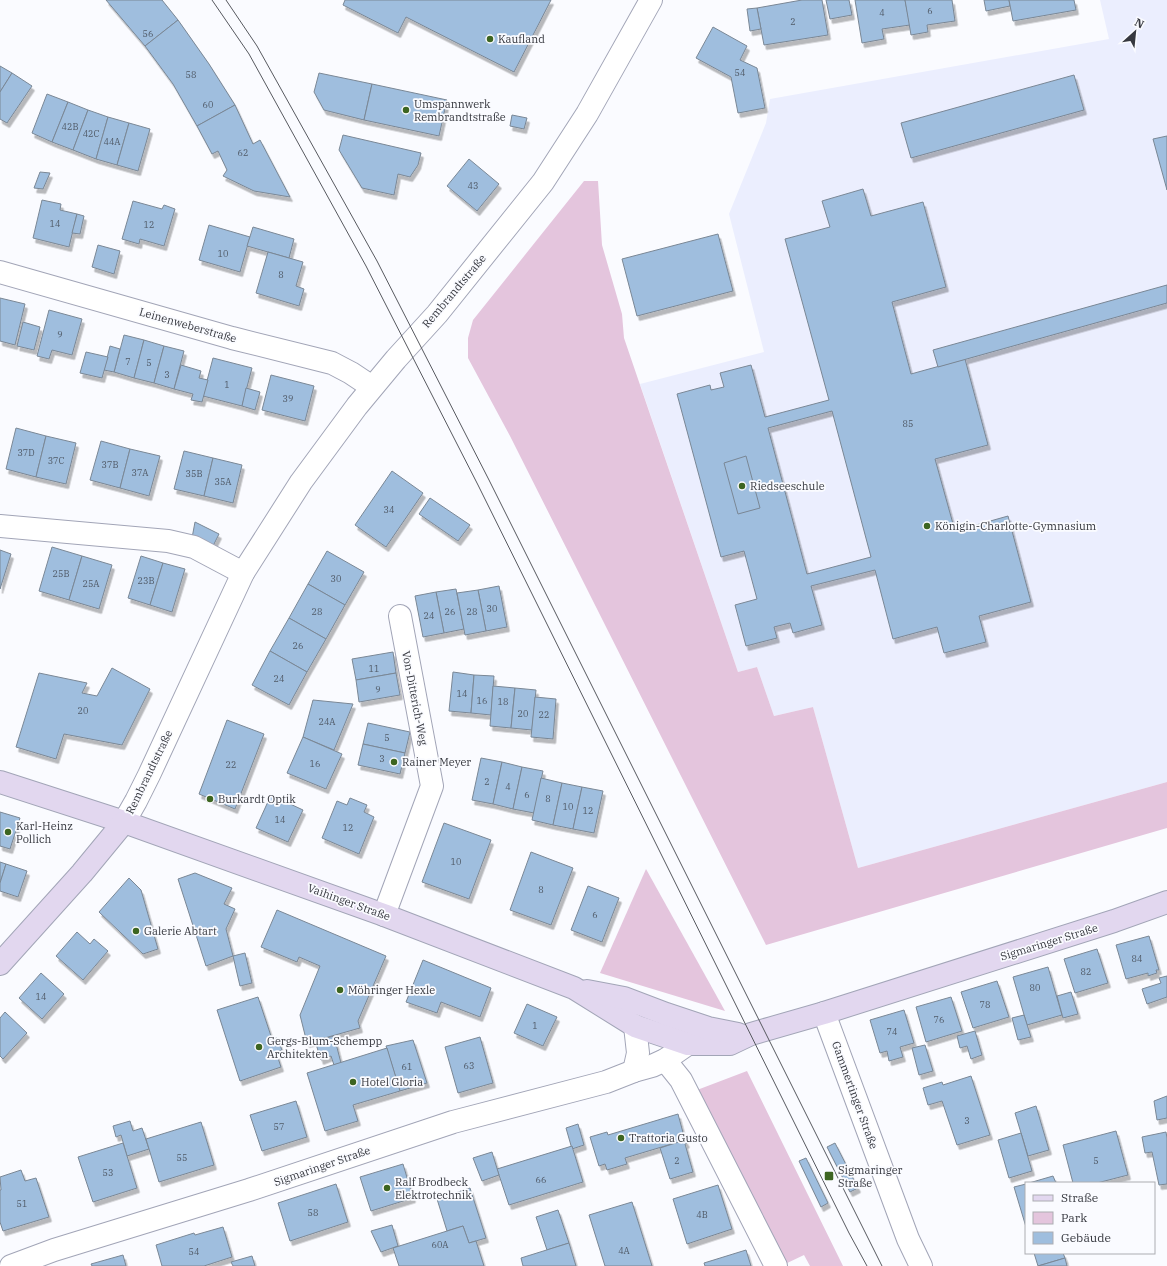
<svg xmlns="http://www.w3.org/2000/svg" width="1167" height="1266" viewBox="0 0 1167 1266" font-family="'IBM Plex Serif',serif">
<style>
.built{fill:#ebeefe}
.green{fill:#e4c5dd}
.building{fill:#9fbede;stroke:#7a8795;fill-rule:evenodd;filter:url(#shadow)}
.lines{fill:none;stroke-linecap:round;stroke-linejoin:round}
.minor-casing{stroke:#a2a5b7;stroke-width:24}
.tertiary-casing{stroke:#a2a5b7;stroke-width:24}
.secondary-casing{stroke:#a2a5b7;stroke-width:24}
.minor{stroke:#fff;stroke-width:22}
.tertiary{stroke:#fff;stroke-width:22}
.secondary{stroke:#e2d7ef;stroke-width:22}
.tram{stroke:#57595f;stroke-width:1}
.poi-dot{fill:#3d6521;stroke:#fafbff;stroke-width:1.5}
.labels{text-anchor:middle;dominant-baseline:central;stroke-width:3.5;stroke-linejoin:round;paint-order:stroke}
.number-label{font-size:9px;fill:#505a67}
.poi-label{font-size:11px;fill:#36383f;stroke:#fafbff;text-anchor:start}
.street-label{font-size:11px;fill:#36383f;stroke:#fafbff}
</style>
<defs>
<filter id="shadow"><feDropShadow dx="2.5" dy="4.5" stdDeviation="0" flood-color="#0004"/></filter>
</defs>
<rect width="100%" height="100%" fill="#fafbff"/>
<path class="built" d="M1100,0H1167V782L858,868L813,707L774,716L757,667L738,672L640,384L764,352L729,214L766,123L770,99L1109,39Z"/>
<g class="green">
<path d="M584,181H598L602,245L622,314L624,338L738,672L757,667L774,716L813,707L858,868L1167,782V828L766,945L510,436L468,358V338L473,320Z"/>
<path d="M646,869L725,1011L600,973Z"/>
<path d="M747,1071L843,1266H810L804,1255L783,1265L697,1090Z"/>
</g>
<g class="building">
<path d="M106,0H162L178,20L145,46Z"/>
<path d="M345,0H551L514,72L406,17L398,33L343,5Z"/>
<path d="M802,0H822L828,35L764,45L757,8Z"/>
<path d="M826,0H849L852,15L830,19Z"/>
<path d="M855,0H905L910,25L882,29L884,39L862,43Z"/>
<path d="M905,0H952L955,21L927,25L928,32L911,35Z"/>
<path d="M984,0H1009L1010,6L986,11Z"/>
<path d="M1009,0H1074L1076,10L1013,21Z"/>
<path d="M757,8L761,29L750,31L747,9Z"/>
<path d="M178,20L209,64L235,105L197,126L173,84L145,46Z"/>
<path d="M713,27L747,46L740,60L757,68L765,108L738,113L731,77L696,58Z"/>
<path d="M0,66L12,73L0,92Z"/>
<path d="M12,73L32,86L7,123L0,119V92Z"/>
<path d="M319,73L372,84L364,120L324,110L314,92Z"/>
<path d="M1074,75L1084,110L911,158L901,123Z"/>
<path d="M372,84L447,100L439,136L364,120Z"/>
<path d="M47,94L68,102L52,142L32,133Z"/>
<path d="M68,102L88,110L73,150L52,142Z"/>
<path d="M235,105L253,144L260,140L290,197L254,191L223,176L227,170L218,151L212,154L197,126Z"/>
<path d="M88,110L108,117L96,159L73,150Z"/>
<path d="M512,115L527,118L524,129L510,126Z"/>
<path d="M108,117L129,123L117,165L96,159Z"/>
<path d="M129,123L150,129L138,171L117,165Z"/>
<path d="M343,135L421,153L418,165L410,177L398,174L394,195L362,188L339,150Z"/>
<path d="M1167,136V190L1153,139Z"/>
<path d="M469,159L499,184L477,211L447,186Z"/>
<path d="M40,172L50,173L43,189L34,188Z"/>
<path d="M863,189L871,216L923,202L946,287L892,302L911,374L965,359L988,445L935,459L955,531L1008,516L1031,602L979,616L986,642L944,653L937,627L893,639L875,570L811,586L822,625L793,633L790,623L774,627L777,638L746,646L735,605L757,599L744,551L721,557L677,394L710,385L711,390L724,387L720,373L751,365L765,417L829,400L785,239L830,227L822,201ZM832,411L871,557L807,574L768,428Z"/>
<path d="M42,200L61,204L60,210L77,214L69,247L33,238Z"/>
<path d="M133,201L162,209L164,205L175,209L164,246L140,239L139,244L122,239Z"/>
<path d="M77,214L84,216L80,234L72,233Z"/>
<path d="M209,225L250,237L240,272L199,260Z"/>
<path d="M253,227L294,239L289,258L247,246Z"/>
<path d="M718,234L733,291L637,316L622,259Z"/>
<path d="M98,245L120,251L114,274L92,267Z"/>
<path d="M268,252L303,262L296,286L304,289L299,306L256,293Z"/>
<path d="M1167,285V303L938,367L933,350Z"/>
<path d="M0,298L25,304L15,345L0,341Z"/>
<path d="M49,310L82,319L72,355L52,350L49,359L37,356Z"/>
<path d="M23,322L40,327L34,350L17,346Z"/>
<path d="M124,335L144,340L134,378L114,372Z"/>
<path d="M144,340L164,346L154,383L134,378Z"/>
<path d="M110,346L120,349L114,372L104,370Z"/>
<path d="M164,346L184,351L174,389L154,383Z"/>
<path d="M86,352L108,357L102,378L80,373Z"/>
<path d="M213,358L252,368L242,406L203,396Z"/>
<path d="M181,365L201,371L199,378L208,380L202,402L191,400L193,394L174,389Z"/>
<path d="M271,375L314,386L305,421L262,410Z"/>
<path d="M246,388L260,392L255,410L242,406Z"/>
<path d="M16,428L46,436L36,477L6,469Z"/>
<path d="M46,436L76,443L66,484L36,477Z"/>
<path d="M101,441L130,449L120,488L90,480Z"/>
<path d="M130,449L160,456L149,496L120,488Z"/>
<path d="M184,451L213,458L204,496L174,489Z"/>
<path d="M746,456L760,508L738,514L724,463Z"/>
<path d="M213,458L242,465L233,503L204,496Z"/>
<path d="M392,471L423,493L386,547L355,525Z"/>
<path d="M430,498L470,525L458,541L419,514Z"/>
<path d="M195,522L219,534L212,548L192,538Z"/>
<path d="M52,547L82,556L69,600L39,591Z"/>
<path d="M0,550L11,554L0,589Z"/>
<path d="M327,551L364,572L345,605L308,584Z"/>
<path d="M82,556L112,565L99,609L69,600Z"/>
<path d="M141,556L163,563L150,605L128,598Z"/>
<path d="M163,563L185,569L172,612L150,605Z"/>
<path d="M308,584L345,605L326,639L289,618Z"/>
<path d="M499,586L507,627L486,631L478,590Z"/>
<path d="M456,589L464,629L444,633L436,592Z"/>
<path d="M478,590L486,631L465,635L457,593Z"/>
<path d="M436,592L444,633L423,637L415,596Z"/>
<path d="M289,618L326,639L307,672L270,651Z"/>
<path d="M270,651L307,672L289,705L252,685Z"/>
<path d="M393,652L396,673L356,680L352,659Z"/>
<path d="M112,668L150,689L122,745L64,734L56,759L16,747L39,673L87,683L82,693L97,696Z"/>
<path d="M453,672L474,675L471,713L449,711Z"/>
<path d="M396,673L400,695L359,702L356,680Z"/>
<path d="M474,675L494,676L491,715L471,713Z"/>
<path d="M493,686L515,688L511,728L490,726Z"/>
<path d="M515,688L536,690L532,730L511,728Z"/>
<path d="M535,697L556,699L553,739L531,737Z"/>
<path d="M313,700L353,704L334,750L303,737Z"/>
<path d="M227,720L264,734L235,809L199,794Z"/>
<path d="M368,723L410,732L405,753L363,744Z"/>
<path d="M303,737L342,754L326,789L287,773Z"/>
<path d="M363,744L405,753L400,774L358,765Z"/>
<path d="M481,758L502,762L493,804L472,800Z"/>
<path d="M502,762L522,767L513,809L493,804Z"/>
<path d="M522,767L543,771L534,813L513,809Z"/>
<path d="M541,778L562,783L553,825L532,820Z"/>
<path d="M562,783L582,787L573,829L553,825Z"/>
<path d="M582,787L603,791L594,833L573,829Z"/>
<path d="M271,795L303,810L288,842L256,828Z"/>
<path d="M350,798L367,805L364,812L374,817L359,854L322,838L337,801L347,805Z"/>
<path d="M0,812L20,818L10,849L0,846Z"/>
<path d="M444,823L491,840L469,899L422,882Z"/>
<path d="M531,852L573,868L551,925L510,910Z"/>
<path d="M0,862L6,864L0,883Z"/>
<path d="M6,864L27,871L18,897L0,891V883Z"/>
<path d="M195,873L232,888L224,904L235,909L226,929L233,956L206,966L178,879Z"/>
<path d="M129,878L141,890L158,949L143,954L99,912Z"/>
<path d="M588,886L619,898L602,942L571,930Z"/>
<path d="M277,910L386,956L358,1021L360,1028L307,1043L300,1015L320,966L299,957L297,962L261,947Z"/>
<path d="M77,932L90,944L94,939L108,951L83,980L56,956Z"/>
<path d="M1149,936L1159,970H1156L1157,973L1148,976V973L1126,979L1116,945Z"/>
<path d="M1097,949L1108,983L1075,993L1064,959Z"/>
<path d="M245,953L252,983L240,986L233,956Z"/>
<path d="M423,960L491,988L480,1017L441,1002L437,1013L406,1002Z"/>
<path d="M1048,967L1062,1015L1027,1025L1013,977Z"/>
<path d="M41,973L64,994L42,1019L19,998Z"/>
<path d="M1167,976V997L1147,1004L1142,989L1161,983L1159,978Z"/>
<path d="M997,981L1009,1017L973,1028L961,992Z"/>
<path d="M1071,992L1078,1014L1063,1018L1057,996Z"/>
<path d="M258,997L272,1039L277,1038L282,1050L276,1052L281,1067L240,1081L217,1010Z"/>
<path d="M951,997L962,1031L926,1042L916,1007Z"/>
<path d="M527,1004L557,1017L543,1046L514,1033Z"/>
<path d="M904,1010L914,1043L900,1047L903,1057L889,1061L887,1051L880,1053L870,1020Z"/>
<path d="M5,1012L27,1033L3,1059L0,1056V1018Z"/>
<path d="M1024,1015L1031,1037L1018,1040L1012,1018Z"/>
<path d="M975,1031L982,1055L971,1059L967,1046L960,1048L957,1036Z"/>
<path d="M334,1036L341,1063L334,1065L331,1056L321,1060L315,1041Z"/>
<path d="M480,1037L493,1083L458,1093L445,1047Z"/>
<path d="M413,1040L427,1083L400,1091L386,1046Z"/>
<path d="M925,1045L933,1071L919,1075L912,1048Z"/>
<path d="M387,1048L400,1091L353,1105L358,1121L325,1131L307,1073Z"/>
<path d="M971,1076L990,1135L957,1145L942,1101L928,1105L923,1088L942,1082L943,1085Z"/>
<path d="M1167,1096V1118L1157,1120L1154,1101Z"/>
<path d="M296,1101L307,1137L262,1151L250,1115Z"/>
<path d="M1036,1106L1049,1150L1028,1156L1015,1113Z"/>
<path d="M678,1114L685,1140L625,1158L627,1164L607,1170L605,1164L599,1166L590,1137L607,1132L608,1135Z"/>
<path d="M130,1121L133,1131L142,1128L149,1149L127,1156L121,1135L116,1137L113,1126Z"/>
<path d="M201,1122L214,1165L159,1182L146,1139Z"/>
<path d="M578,1124L584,1145L572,1149L566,1128Z"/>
<path d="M1116,1131L1128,1175L1097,1183H1073L1063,1145Z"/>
<path d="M1166,1132L1167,1138V1184L1159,1185L1152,1152L1145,1153L1142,1137Z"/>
<path d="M1021,1133L1032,1171L1009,1178L998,1140Z"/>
<path d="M685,1140L687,1143L685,1144L693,1172L670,1179L660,1148Z"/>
<path d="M123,1143L137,1188L93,1202L78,1157Z"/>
<path d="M835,1143L858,1188L850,1192L827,1147Z"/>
<path d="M572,1146L583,1182L509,1205L497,1169Z"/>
<path d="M492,1152L499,1175L482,1181L473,1158Z"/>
<path d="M806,1158L828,1203L821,1207L799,1161Z"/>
<path d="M403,1164L413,1198L371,1211L360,1177Z"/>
<path d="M21,1170L25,1181L36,1178L49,1217L3,1231L0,1222V1190H1L0,1177Z"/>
<path d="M1053,1176L1056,1183H1029Z"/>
<path d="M336,1184L348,1222L290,1241L278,1203Z"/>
<path d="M1026,1184V1227L1014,1187Z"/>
<path d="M718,1185L732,1229L687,1244L673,1199Z"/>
<path d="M470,1188L486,1238L469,1243L463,1226L447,1231L437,1199Z"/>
<path d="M632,1202L652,1266H605L589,1215Z"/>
<path d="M558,1210L569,1243L547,1250L536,1217Z"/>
<path d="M392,1225L398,1246L381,1252L371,1231Z"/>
<path d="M463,1226L469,1243L476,1241L484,1266H399L393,1248Z"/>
<path d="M223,1227L232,1257L204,1266H162L156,1245L194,1233L195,1235Z"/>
<path d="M569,1243L576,1266H523L521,1258Z"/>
<path d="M746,1250L751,1266H705L704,1263Z"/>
<path d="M1034,1253H1063L1065,1258L1038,1266Z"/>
<path d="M123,1255L126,1266H92L91,1264Z"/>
<path d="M252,1256L255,1266H233L231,1262Z"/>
<path d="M1065,1258L1067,1266H1038Z"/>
</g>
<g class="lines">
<g class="minor-casing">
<g id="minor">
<path d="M0,272L232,338L332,363L351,373L372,387"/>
<path d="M0,526L168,541L194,547L243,573"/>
<path d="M384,915L432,786L400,616"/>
<path d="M824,1013L908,1239L921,1266"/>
<path d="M665,1060L681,1080L776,1266"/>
<path d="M634,1071L638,1053L635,1026"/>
<path d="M11,1266L54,1250L249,1190L453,1122L606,1082L634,1071L652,1066L665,1060L688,1044"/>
</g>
</g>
<g class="tertiary-casing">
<path id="tertiary" d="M124,822L136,801L149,775L243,573L301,482L357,406L396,359L437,314L543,182L587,114L651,0"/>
</g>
<g class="secondary-casing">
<g id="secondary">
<path d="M0,782L124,822L384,915L574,988L635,1026L688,1044H730L751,1034L824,1013L1114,921L1167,902"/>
<path d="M0,964L82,873L124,822"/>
<path d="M587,991L624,998L666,1014L708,1028L738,1034"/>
</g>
</g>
<use href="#minor" class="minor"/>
<use href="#tertiary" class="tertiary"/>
<use href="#secondary" class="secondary"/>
<g class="tram">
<path d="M212,0L249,54L366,266L478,485L849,1233L867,1266"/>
<path d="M226,0L257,46L377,261L489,480L882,1266"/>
</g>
</g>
<g class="poi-dot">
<circle cx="490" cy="39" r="4"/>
<circle cx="406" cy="110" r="4"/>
<circle cx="742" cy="486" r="4"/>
<circle cx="927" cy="526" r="4"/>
<circle cx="394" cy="762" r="4"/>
<circle cx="210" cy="799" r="4"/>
<circle cx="8" cy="832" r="4"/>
<circle cx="136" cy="931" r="4"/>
<circle cx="340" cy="990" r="4"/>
<circle cx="259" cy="1047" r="4"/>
<circle cx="353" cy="1082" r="4"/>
<circle cx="621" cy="1138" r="4"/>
<rect x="824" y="1171" width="10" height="10" rx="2"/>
<circle cx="387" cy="1188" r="4"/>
</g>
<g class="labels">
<g class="number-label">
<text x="930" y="10">6</text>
<text x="882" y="12">4</text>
<text x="793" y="21">2</text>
<text x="148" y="33">56</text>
<text x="740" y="72">54</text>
<text x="191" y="74">58</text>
<text x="208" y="104">60</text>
<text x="70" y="126">42B</text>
<text x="91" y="133">42C</text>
<text x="112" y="141">44A</text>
<text x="243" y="152">62</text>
<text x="473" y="185">43</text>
<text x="55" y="223">14</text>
<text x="149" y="224">12</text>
<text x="223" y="253">10</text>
<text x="281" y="274">8</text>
<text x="60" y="334">9</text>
<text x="128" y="361">7</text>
<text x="149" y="362">5</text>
<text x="167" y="374">3</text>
<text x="227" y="384">1</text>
<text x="288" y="398">39</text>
<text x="908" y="423">85</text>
<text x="26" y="452">37D</text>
<text x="56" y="460">37C</text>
<text x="110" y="464">37B</text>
<text x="140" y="472">37A</text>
<text x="194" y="473">35B</text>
<text x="223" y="481">35A</text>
<text x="389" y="509">34</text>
<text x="61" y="573">25B</text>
<text x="336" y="578">30</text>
<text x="146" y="580">23B</text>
<text x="91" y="583">25A</text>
<text x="492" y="608">30</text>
<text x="317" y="611">28</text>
<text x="450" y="611">26</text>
<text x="472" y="611">28</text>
<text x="429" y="615">24</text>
<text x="298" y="645">26</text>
<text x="374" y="668">11</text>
<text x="279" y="678">24</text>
<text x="378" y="689">9</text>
<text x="462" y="693">14</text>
<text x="482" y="700">16</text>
<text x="503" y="701">18</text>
<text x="83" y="710">20</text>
<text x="523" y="713">20</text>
<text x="544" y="714">22</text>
<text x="327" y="721">24A</text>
<text x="387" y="737">5</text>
<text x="382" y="758">3</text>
<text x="315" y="763">16</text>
<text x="231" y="764">22</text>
<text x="487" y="781">2</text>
<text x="508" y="786">4</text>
<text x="527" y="794">6</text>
<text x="548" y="798">8</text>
<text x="568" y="806">10</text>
<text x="588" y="810">12</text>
<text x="280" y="819">14</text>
<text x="348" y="827">12</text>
<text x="456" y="861">10</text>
<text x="541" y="889">8</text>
<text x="595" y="914">6</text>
<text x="1137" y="958">84</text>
<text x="1086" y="971">82</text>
<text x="1035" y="987">80</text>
<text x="41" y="996">14</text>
<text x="985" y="1004">78</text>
<text x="939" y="1019">76</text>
<text x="535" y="1025">1</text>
<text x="892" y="1031">74</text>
<text x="469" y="1065">63</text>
<text x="407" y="1066">61</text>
<text x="967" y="1120">3</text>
<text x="279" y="1126">57</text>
<text x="182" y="1157">55</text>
<text x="677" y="1160">2</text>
<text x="1096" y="1160">5</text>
<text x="108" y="1172">53</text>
<text x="541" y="1179">66</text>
<text x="22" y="1203">51</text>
<text x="313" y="1212">58</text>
<text x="702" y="1214">4B</text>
<text x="440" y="1244">60A</text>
<text x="624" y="1250">4A</text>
<text x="194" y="1251">54</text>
</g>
<g class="poi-label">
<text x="498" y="39">Kaufland</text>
<text x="414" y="104">Umspannwerk<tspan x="414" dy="13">Rembrandtstraße</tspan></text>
<text x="750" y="486">Riedseeschule</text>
<text x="935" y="526">Königin-Charlotte-Gymnasium</text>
<text x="402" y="762">Rainer Meyer</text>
<text x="218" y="799">Burkardt Optik</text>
<text x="16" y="826">Karl-Heinz<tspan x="16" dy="13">Pollich</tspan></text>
<text x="144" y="931">Galerie Abtart</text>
<text x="348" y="990">Möhringer Hexle</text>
<text x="267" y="1041">Gergs-Blum-Schempp<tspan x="267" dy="13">Architekten</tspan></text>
<text x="361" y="1082">Hotel Gloria</text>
<text x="629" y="1138">Trattoria Gusto</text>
<text x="838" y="1170">Sigmaringer<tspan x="838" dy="13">Straße</tspan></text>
<text x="395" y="1182">Ralf Brodbeck<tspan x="395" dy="13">Elektrotechnik</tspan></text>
</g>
<g class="street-label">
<text transform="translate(454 291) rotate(-50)">Rembrandtstraße</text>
<text transform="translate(188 325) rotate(16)">Leinenweberstraße</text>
<text transform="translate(415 698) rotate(79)">Von-Ditterich-Weg</text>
<text transform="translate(149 772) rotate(-64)">Rembrandtstraße</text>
<text transform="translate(349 902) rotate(20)">Vaihinger Straße</text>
<text transform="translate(1049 942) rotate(-17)">Sigmaringer Straße</text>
<text transform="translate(855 1095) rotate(70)">Gammertinger Straße</text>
<text transform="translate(322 1166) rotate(-19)">Sigmaringer Straße</text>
</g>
</g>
<rect x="1025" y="1182" width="130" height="72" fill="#fafbff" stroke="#acadb2"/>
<rect x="1033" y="1195" width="20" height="6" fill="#e2d7ef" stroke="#acadb2"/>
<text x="1061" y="1202" font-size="12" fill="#36383f">Straße</text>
<rect x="1033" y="1212" width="20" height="12" fill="#e4c5dd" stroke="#acadb2"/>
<text x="1061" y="1222" font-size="12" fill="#36383f">Park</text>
<rect x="1033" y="1232" width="20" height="12" fill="#9fbede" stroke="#acadb2"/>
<text x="1061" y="1242" font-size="12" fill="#36383f">Gebäude</text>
<g transform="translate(1135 32) rotate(27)" stroke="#fafbff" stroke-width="3" paint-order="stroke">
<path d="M0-3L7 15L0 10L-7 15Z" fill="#36383f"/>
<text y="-6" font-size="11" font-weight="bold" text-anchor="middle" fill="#36383f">N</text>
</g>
</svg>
